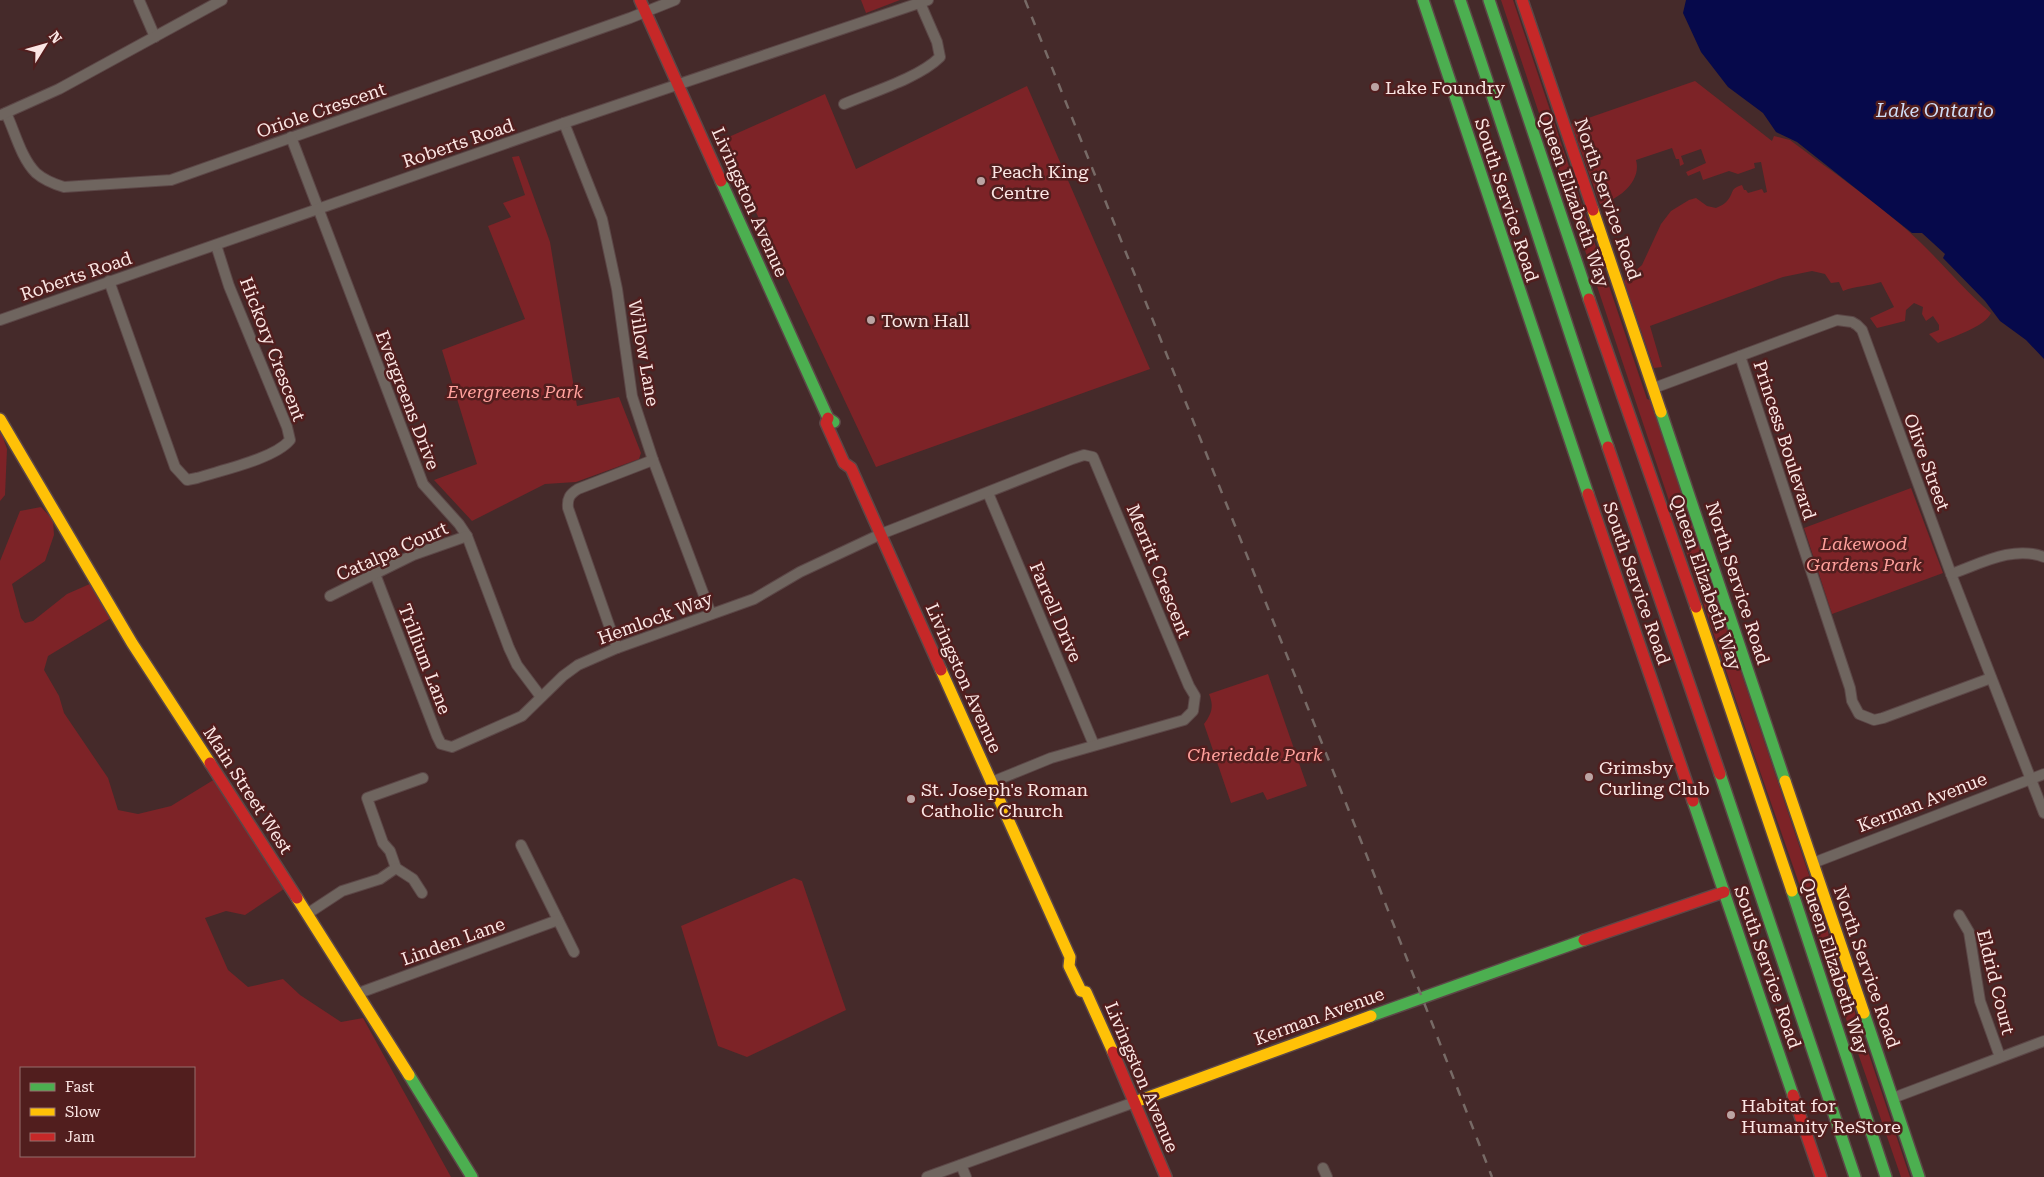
<svg xmlns="http://www.w3.org/2000/svg" width="2044" height="1177" viewBox="0 0 2044 1177" font-family="'Roboto Serif',serif">
<style>
.green{fill:#7d2327;fill-rule:evenodd}
.water{fill:#06094b}
.lines{fill:none;stroke-linecap:round;stroke-linejoin:round}
.street-casing{stroke:#5c4747;stroke-width:12}
.fast-casing{stroke:#5c4747;stroke-width:14}
.slow-casing{stroke:#5c4747;stroke-width:14}
.jam-casing{stroke:#5c4747;stroke-width:14}
.street{stroke:#6f655f;stroke-width:10}
.fast{stroke:#4caf50;stroke-width:11}
.slow{stroke:#ffc107;stroke-width:11}
.jam{stroke:#c62828;stroke-width:11}
.rail{stroke:#776a66;stroke-width:2.5;stroke-dasharray:9 9;stroke-linecap:butt}
.poi-dot{fill:#bba4a3;stroke:#511e1e;stroke-width:2}
.labels{text-anchor:middle;dominant-baseline:central;stroke-width:5;stroke-linejoin:round;paint-order:stroke}
.poi-label{font-size:18px;fill:#fbe6e4;stroke:#511e1e;text-anchor:start}
.street-label{font-size:18px;fill:#fbe6e4;stroke:#511e1e}
.park-label{font-size:18px;font-style:italic;fill:#ffa09c;stroke:#511e1e}
.water-label{font-size:19px;font-style:italic;fill:#d0def7;stroke:#511e1e}
</style>
<rect width="100%" height="100%" fill="#452a2a"/>
<g class="green">
<path d="M861,0H900L866,13Z"/>
<path d="M1501,0H1513L1647,399L1650,400L1910,1177H1901L1754,754Z"/>
<path d="M1695,81L1772,141L1774,136L1790,140C1832,172 1883,206 1920,242C1944,265 1965,291 1991,313C1985,327 1952,337 1938,343L1929,334L1939,330V325L1933,316L1926,321L1922,314L1923,307L1914,303L1906,310L1905,321L1877,328L1870,318L1894,307L1881,282C1869,286 1855,286 1843,291L1839,282L1831,283L1825,274L1812,271L1783,277L1650,326L1662,367L1654,368L1624,281L1642,265L1661,224L1671,211L1689,200L1696,198L1707,206L1716,208C1720,206 1725,204 1727,201C1735,192 1729,189 1742,185L1744,190H1746L1748,193L1762,189L1764,193L1767,192L1761,162L1754,163L1755,168L1738,174L1729,171L1703,180L1700,171L1688,176L1686,172L1706,163L1701,149L1681,156L1684,164L1680,166L1679,159H1676L1672,148L1636,160C1642,181 1619,200 1600,204L1571,124Z"/>
<path d="M1027,86L1150,369L876,467L722,140L825,94L856,169Z"/>
<path d="M519,156L550,242L577,406L619,397L641,453L639,459L576,482L545,484L472,521L434,480L477,464L442,350L525,319L488,226L511,217L503,203L525,195L512,157Z"/>
<path d="M0,429L7,449L5,495L0,501Z"/>
<path d="M1911,488L1943,573L1832,614L1804,528Z"/>
<path d="M41,507L53,520L54,535L45,561L12,584L21,618L25,623L33,621L67,594L92,583L111,618L48,656L44,670L59,696L64,713L108,778L118,810L138,814L171,806L215,779L284,889L245,915L226,911L205,918L228,970L248,987L283,979L300,995L341,1022L363,1018L451,1177H0V561L20,511ZM21,1068H194V1156H21Z"/>
<path d="M1268,674L1307,786L1267,800L1263,792L1231,803L1204,724C1212,713 1214,706 1209,694Z"/>
<path d="M794,878L802,881L846,1010L747,1057L718,1046L681,926Z"/>
</g>
<path class="water" d="M1686,0H2044V359L2026,340L2000,321L1985,301L1943,258L1945,254L1922,233H1912L1797,142L1776,132L1763,113L1728,87L1701,52L1683,13Z"/>
<g class="lines">
<g class="street-casing">
<g id="street">
<path d="M139,0L155,37"/>
<path d="M844,104C872,92 919,78 940,57L937,42L920,3"/>
<path d="M6,113C15,132 21,158 36,173C44,180 54,184 64,187L171,180L630,18L675,0"/>
<path d="M1,115L59,89L222,0"/>
<path d="M564,123L602,219L617,289L632,396L653,460L711,614"/>
<path d="M291,137L423,484L459,524L467,536L509,648L517,665L541,697"/>
<path d="M109,281L175,467L187,480L197,478C222,470 274,459 290,440L287,427L229,286L216,245"/>
<path d="M0,320L564,123L928,0"/>
<path d="M1740,356L1850,688L1852,701L1859,714L1874,720L1883,718L1991,678"/>
<path d="M1654,388L1837,320L1852,322L1857,325L1862,330L1951,574L2044,813"/>
<path d="M988,493L1094,745"/>
<path d="M375,574L437,736L441,744L452,747L522,716L563,676L578,665L617,648L754,599L800,572L881,534L1072,459L1084,455L1093,457L1189,686L1195,696L1193,711L1184,720L1051,758L992,782"/>
<path d="M1951,574C1980,564 2013,545 2044,557"/>
<path d="M330,596L413,555L467,536"/>
<path d="M617,648L568,508C567,498 570,494 578,489L653,460"/>
<path d="M521,845L574,952"/>
<path d="M1813,863L2044,774"/>
<path d="M422,893L413,879L396,868L390,851L383,843L367,798L423,778"/>
<path d="M307,914L342,891L380,879L396,868"/>
<path d="M1959,915L1969,932L1980,1001L2000,1057"/>
<path d="M359,993L558,920"/>
<path d="M1893,1098L2044,1041"/>
<path d="M961,1165L966,1177"/>
<path d="M1323,1168L1327,1177"/>
<path d="M927,1177L1135,1102"/>
</g>
</g>
<g class="fast-casing">
<g id="fast">
<path d="M1423,0L1588,494"/>
<path d="M1460,0C1511,148 1557,299 1608,447"/>
<path d="M1489,0L1589,299"/>
<path d="M721,181L828,418L834,422"/>
<path d="M1661,412L1785,781"/>
<path d="M1720,774L1855,1177"/>
<path d="M1693,801L1793,1095"/>
<path d="M1792,891L1886,1177"/>
<path d="M1864,1013L1919,1177"/>
<path d="M1371,1016L1584,940"/>
<path d="M409,1075L472,1177"/>
</g>
</g>
<g class="slow-casing">
<g id="slow">
<path d="M1593,210L1661,412"/>
<path d="M0,419L132,643L210,763"/>
<path d="M1696,607L1792,891"/>
<path d="M941,670L1070,957L1069,966L1081,991L1086,992L1113,1052"/>
<path d="M1785,781L1864,1013"/>
<path d="M297,898L409,1075"/>
<path d="M1135,1102L1371,1016"/>
</g>
</g>
<g class="jam-casing">
<g id="jam">
<path d="M640,0L721,181"/>
<path d="M1522,0L1593,210"/>
<path d="M1589,299L1696,607"/>
<path d="M828,418L826,423L844,463L851,468L941,670"/>
<path d="M1608,447L1720,774"/>
<path d="M1588,494L1693,801"/>
<path d="M210,763L297,898"/>
<path d="M1584,940L1724,892"/>
<path d="M1113,1052L1166,1177"/>
<path d="M1793,1095L1821,1177"/>
</g>
</g>
<use href="#street" class="street"/>
<use href="#fast" class="fast"/>
<use href="#slow" class="slow"/>
<use href="#jam" class="jam"/>
<path class="rail" d="M1025,0L1361,841L1492,1177"/>
</g>
<g class="poi-dot">
<circle cx="1375" cy="87" r="5"/>
<circle cx="981" cy="181" r="5"/>
<circle cx="871" cy="320" r="5"/>
<circle cx="1589" cy="777" r="5"/>
<circle cx="911" cy="799" r="5"/>
<circle cx="1731" cy="1115" r="5"/>
</g>
<g class="labels">
<g class="poi-label">
<text x="1385" y="87">Lake Foundry</text>
<text x="991" y="171">Peach King<tspan x="991" dy="21">Centre</tspan></text>
<text x="881" y="320">Town Hall</text>
<text x="1599" y="767">Grimsby<tspan x="1599" dy="21">Curling Club</tspan></text>
<text x="921" y="789">St. Joseph's Roman<tspan x="921" dy="21">Catholic Church</tspan></text>
<text x="1741" y="1105">Habitat for<tspan x="1741" dy="21">Humanity ReStore</tspan></text>
</g>
<g class="street-label">
<text transform="translate(321 110) rotate(-19)">Oriole Crescent</text>
<text transform="translate(458 143) rotate(-19)">Roberts Road</text>
<text transform="translate(1574 199) rotate(71)">Queen Elizabeth Way</text>
<text transform="translate(1608 199) rotate(71)">North Service Road</text>
<text transform="translate(1507 200) rotate(72)">South Service Road</text>
<text transform="translate(750 202) rotate(66)">Livingston Avenue</text>
<text transform="translate(76 276) rotate(-19)">Roberts Road</text>
<text transform="translate(273 349) rotate(69)">Hickory Crescent</text>
<text transform="translate(644 353) rotate(80)">Willow Lane</text>
<text transform="translate(408 400) rotate(69)">Evergreens Drive</text>
<text transform="translate(1785 440) rotate(72)">Princess Boulevard</text>
<text transform="translate(1927 462) rotate(70)">Olive Street</text>
<text transform="translate(392 551) rotate(-24)">Catalpa Court</text>
<text transform="translate(1159 571) rotate(68)">Merritt Crescent</text>
<text transform="translate(1706 582) rotate(71)">Queen Elizabeth Way</text>
<text transform="translate(1637 583) rotate(71)">South Service Road</text>
<text transform="translate(1738 583) rotate(72)">North Service Road</text>
<text transform="translate(1056 612) rotate(67)">Farrell Drive</text>
<text transform="translate(655 618) rotate(-20)">Hemlock Way</text>
<text transform="translate(425 659) rotate(69)">Trillium Lane</text>
<text transform="translate(964 678) rotate(66)">Livingston Avenue</text>
<text transform="translate(248 790) rotate(57)">Main Street West</text>
<text transform="translate(1922 802) rotate(-21)">Kerman Avenue</text>
<text transform="translate(453 941) rotate(-20)">Linden Lane</text>
<text transform="translate(1835 966) rotate(72)">Queen Elizabeth Way</text>
<text transform="translate(1768 967) rotate(71)">South Service Road</text>
<text transform="translate(1867 967) rotate(71)">North Service Road</text>
<text transform="translate(1996 982) rotate(76)">Eldrid Court</text>
<text transform="translate(1319 1016) rotate(-20)">Kerman Avenue</text>
<text transform="translate(1142 1077) rotate(67)">Livingston Avenue</text>
</g>
<g class="park-label">
<text x="515" y="391">Evergreens Park</text>
<text x="1864" y="543">Lakewood<tspan x="1864" dy="21">Gardens Park</tspan></text>
<text x="1255" y="754">Cheriedale Park</text>
</g>
<g class="water-label">
<text x="1935" y="110">Lake Ontario</text>
</g>
</g>
<rect x="20" y="1067" width="175" height="90" fill="#511e1e" stroke="#956e6d"/>
<rect x="30" y="1083" width="25" height="8" fill="#4caf50" stroke="#956e6d"/>
<text x="65" y="1092" font-size="15" fill="#fbe6e4">Fast</text>
<rect x="30" y="1108" width="25" height="8" fill="#ffc107" stroke="#956e6d"/>
<text x="65" y="1117" font-size="15" fill="#fbe6e4">Slow</text>
<rect x="30" y="1133" width="25" height="8" fill="#c62828" stroke="#956e6d"/>
<text x="65" y="1142" font-size="15" fill="#fbe6e4">Jam</text>
<g transform="translate(45 45) rotate(53)" stroke="#511e1e" stroke-width="4" paint-order="stroke">
<path d="M0-4L9 19L0 12L-9 19Z" fill="#fbe6e4"/>
<text y="-8" font-size="14" font-weight="bold" text-anchor="middle" fill="#fbe6e4">N</text>
</g>
</svg>
